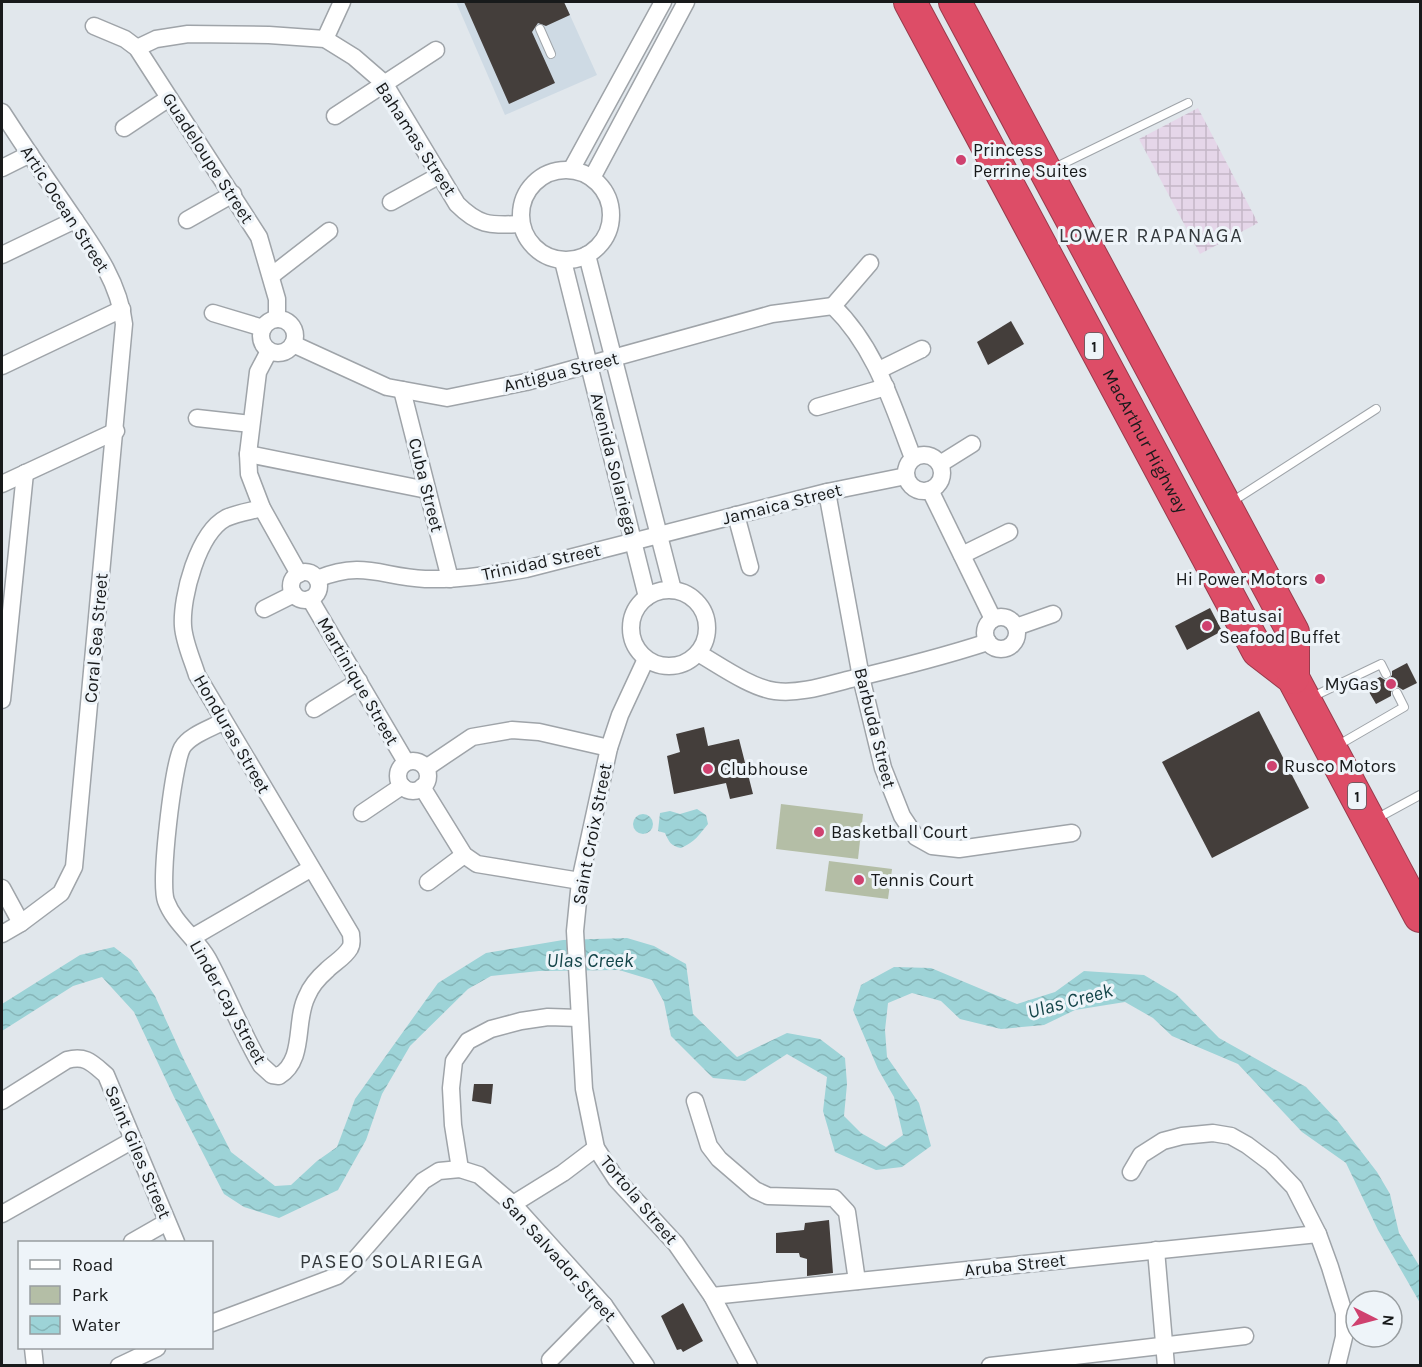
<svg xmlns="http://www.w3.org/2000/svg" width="1422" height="1367" viewBox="0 0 1422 1367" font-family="Karla,sans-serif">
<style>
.built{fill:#cedae4}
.industrial{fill:url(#industrial-grid)}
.green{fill:#b4bea6}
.water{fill:url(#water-waves)}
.building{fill:#443e3b}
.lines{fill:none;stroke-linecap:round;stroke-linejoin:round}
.lane-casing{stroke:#9fa4a9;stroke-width:10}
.street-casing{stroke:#9fa4a9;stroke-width:19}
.highway-casing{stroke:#983b4c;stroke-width:34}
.lane{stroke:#fff;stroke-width:8}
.street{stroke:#fff;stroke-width:16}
.highway{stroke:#dd4d67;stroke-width:32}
.poi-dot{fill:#cf416f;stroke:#eef4f9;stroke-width:2}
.labels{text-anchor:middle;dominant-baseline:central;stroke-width:6;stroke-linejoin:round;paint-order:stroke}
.shield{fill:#eef4f9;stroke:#585b5e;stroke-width:1.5}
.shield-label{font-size:16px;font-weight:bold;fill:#181a1b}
.street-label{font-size:18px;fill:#181a1b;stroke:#eef4f9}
.poi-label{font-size:18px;fill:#181a1b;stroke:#eef4f9;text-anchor:start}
.neighbourhood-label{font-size:20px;letter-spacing:1.5px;fill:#34393c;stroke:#eef4f9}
.water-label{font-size:20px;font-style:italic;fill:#144549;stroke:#eef4f9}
</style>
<defs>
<pattern id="industrial-grid" width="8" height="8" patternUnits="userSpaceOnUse" patternTransform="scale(1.5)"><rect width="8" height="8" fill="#e5d6e9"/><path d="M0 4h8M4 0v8" fill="none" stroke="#c4b7c7"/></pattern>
<pattern id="water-waves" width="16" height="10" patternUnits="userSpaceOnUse" patternTransform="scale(1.5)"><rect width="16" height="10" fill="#9dd3d7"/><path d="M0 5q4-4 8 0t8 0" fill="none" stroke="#86b5b8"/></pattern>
</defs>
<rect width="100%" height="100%" fill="#e1e7ec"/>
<path class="built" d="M456,2H564L597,75L505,115Z"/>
<path class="industrial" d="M1198,108L1258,223L1200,254L1139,139Z"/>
<g class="green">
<path d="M781,804L863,814L858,859L776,849Z"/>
<path d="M829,861L892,869L888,899L825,891Z"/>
</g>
<g class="water">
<path d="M697,809L706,815L708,824C698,836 696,841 681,848C671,846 669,842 665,833L658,831L660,813L670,811L680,814Z"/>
<circle cx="643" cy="824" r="10"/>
<path d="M627,938L654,946L686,964L693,1014L737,1057L787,1033L820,1039L845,1058L847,1084L844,1116L861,1133L886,1147L903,1135L894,1097L878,1069L853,1010L861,985L894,967L931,968L1017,1004L1055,992L1084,971L1144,975L1176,994L1219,1038L1306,1087L1337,1120L1377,1172L1390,1194L1399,1233L1420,1267V1303L1378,1230L1346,1163L1302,1132L1238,1064L1172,1036L1153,1018L1125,1002L1075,1010L1044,1025L1001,1029L960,1019L941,1001L912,993L888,1003L885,1030L887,1057L919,1103L931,1146L902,1167L876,1170L835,1152L823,1111L827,1077L787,1054L745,1081L713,1078L671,1036L664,1002L652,980L619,970L539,971L491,976L468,989L410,1046L382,1094L366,1140L338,1190L279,1218L244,1207L224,1194L174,1097L134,1012L102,977L73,986L2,1031V1004L80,955L114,947L131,960L155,996L185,1062L231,1152L275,1186L291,1185L317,1161L337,1147L355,1099L438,983L486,953L563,940Z"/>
</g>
<g class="building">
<path d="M464,2H564L570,15L546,26L538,23L532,32L555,83L509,104Z"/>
<path d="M1011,321L1024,344L988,365L977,342Z"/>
<path d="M1210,608L1222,631L1187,650L1175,626Z"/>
<path d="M1407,663L1417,683L1403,690L1398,687L1394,688L1391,692V696L1376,704L1365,685L1380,677L1385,680L1389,679L1392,675V671Z"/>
<path d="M1259,711L1309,808L1212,858L1162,762Z"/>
<path d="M704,727L708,746L739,739L753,794L730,799L726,783L674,794L667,756L680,752L676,734Z"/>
<path d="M474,1084H493L491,1104L472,1101Z"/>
<path d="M829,1220L833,1273L807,1276V1259L800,1257L799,1253H776V1233L804,1230L805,1223Z"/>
<path d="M683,1303L703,1341L683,1352L681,1349L677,1350L661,1316Z"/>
</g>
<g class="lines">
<g class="lane-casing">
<g id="lane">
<path d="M540,29L551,54"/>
<path d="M1050,170L1188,103"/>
<path d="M1230,503L1376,409"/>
<path d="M1310,698L1381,664L1386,674"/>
<path d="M1335,747L1404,707L1397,693"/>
<path d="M1374,820L1420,795"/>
</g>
</g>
<g class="street-casing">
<g id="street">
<path d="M94,26L125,39L137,48L259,237L277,299V319"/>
<path d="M325,39L342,2"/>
<path d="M137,48L156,39L188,34L269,35L325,39L354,57L384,83L457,204C480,227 491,225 521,224"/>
<path d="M2,112C22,143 43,174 64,204C89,241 119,279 124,324L74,867L61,893L21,923L2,934"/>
<path d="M335,116L436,50"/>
<path d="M124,128L169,98"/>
<path d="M2,168L30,154"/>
<circle cx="566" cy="215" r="45"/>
<path d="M571,170L663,2"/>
<path d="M592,178L686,2"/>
<path d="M391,202L440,175"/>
<path d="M187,220L233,194"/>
<path d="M2,255L75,220"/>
<path d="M587,255L673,590"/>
<path d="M563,261L647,597"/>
<path d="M271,276L329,231"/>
<path d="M833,306C876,348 892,404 913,458"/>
<path d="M833,306L870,263"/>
<path d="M213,313L263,328"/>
<circle cx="278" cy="336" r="17"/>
<path d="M293,344L387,387L447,398L526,382L772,314L833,306"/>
<path d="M269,351L258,372L248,454L249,474L262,508L299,574"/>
<path d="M2,366L122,309"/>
<path d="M879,370L922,349"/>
<path d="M402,390L450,579"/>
<path d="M817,407L886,387"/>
<path d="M197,418L251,424"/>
<path d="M248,454L427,490"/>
<circle cx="924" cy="473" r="18"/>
<path d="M940,464L972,444"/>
<path d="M2,484L116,431"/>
<path d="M930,490L993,619"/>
<path d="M827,492L861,677L883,768L902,816L916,837L932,846L959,849L1072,833"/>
<path d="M736,515L750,567"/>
<path d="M962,555L1009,532"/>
<circle cx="305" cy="586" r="14"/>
<path d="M317,579C364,560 381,577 425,579C459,580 492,575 526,569L827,492L906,476"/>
<circle cx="669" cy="628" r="38"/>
<path d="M310,599L406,762"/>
<path d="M264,609L294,594"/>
<circle cx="1001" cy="633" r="16"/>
<path d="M1016,627L1053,614"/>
<path d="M698,653C719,665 751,688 775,691C799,694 824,686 847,680C894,669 942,657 988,642"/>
<path d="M646,659L620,715L609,748L580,881L575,931L584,1089L596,1148L616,1179L676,1244L712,1296L749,1366"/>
<path d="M2,700L25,473"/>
<path d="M314,709L359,681"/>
<path d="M224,721C212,728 189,735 182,748C173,766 159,882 166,901C174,923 196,938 208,959C227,994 241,1031 261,1065L272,1075L279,1076C306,1059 294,1021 307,996C311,986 319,977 327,970C334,963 345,957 350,948C353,943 351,939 351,934L197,675C192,659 184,642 183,626C181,597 198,533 226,518C237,513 251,511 262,508"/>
<circle cx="413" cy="776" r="15"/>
<path d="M426,768L472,737L512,730L539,732L609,748"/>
<path d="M422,787L464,855L477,864L580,881"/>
<path d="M362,813L402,786"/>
<path d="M428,882L464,855"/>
<path d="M2,888L21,923"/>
<path d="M193,937L310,869"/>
<path d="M2,1101L67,1060C86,1055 92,1063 106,1075L176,1242"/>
<path d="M695,1101L709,1146L719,1159L755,1190L768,1196L834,1198L847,1212L857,1281"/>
<path d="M460,1169L453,1125L451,1088L454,1061L468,1041L491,1029L521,1021L548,1017L579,1018"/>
<path d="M1131,1172L1141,1155L1163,1141L1182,1136L1213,1133L1231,1136L1247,1145L1271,1163L1294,1187L1318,1234L1330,1267L1344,1313V1337L1337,1366"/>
<path d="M513,1204L563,1173L596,1148"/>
<path d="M2,1214L133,1140"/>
<path d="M132,1242L167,1222"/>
<path d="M1156,1250L1166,1366"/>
<path d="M712,1296L1318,1234"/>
<path d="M212,1323L337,1276L353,1262L423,1181L439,1171L460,1169L479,1175L513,1204L604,1305L646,1366"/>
<path d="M33,1348L35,1366"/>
<path d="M550,1360L604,1305"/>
<path d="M119,1366L157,1348"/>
<path d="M990,1366L1245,1336"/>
</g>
</g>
<g class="highway-casing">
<g id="highway">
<path id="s1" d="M910,2L1258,651L1293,678L1420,916"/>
<path d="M955,2L1293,632V678"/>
</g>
</g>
<use href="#lane" class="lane"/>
<use href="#street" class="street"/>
<use href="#highway" class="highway"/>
</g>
<g class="poi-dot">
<circle cx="961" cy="160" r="6"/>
<circle cx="1320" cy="579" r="6"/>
<circle cx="1207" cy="626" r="6"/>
<circle cx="1391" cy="684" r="6"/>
<circle cx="1272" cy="766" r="6"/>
<circle cx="708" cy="769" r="6"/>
<circle cx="819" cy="832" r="6"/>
<circle cx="859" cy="880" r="6"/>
</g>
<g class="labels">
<g class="shield">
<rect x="1085" y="333" width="18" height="26" rx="4.5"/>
<rect x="1348" y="783" width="18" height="26" rx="4.5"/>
</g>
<g class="shield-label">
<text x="1094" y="346">1</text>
<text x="1357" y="796">1</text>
</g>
<g class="street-label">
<text transform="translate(416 139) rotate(57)">Bahamas Street</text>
<text transform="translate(208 158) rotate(57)">Guadeloupe Street</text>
<text transform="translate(65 209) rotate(57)">Artic Ocean Street</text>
<text transform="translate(561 372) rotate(-14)">Antigua Street</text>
<text stroke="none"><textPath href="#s1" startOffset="498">MacArthur Highway</textPath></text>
<text transform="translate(614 464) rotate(76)">Avenida Solariega</text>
<text transform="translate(426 485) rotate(76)">Cuba Street</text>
<text transform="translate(782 504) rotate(-14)">Jamaica Street</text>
<text transform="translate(541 562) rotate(-12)">Trinidad Street</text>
<text transform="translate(96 638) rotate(-85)">Coral Sea Street</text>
<text transform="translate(358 681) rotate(60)">Martinique Street</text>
<text transform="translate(875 728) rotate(76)">Barbuda Street</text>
<text transform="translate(232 734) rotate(60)">Honduras Street</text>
<text transform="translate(592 834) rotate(-79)">Saint Croix Street</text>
<text transform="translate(228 1002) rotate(61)">Linder Cay Street</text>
<text transform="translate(138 1152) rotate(67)">Saint Giles Street</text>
<text transform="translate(639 1200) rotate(50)">Tortola Street</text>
<text transform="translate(559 1259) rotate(48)">San Salvador Street</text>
<text transform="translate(1015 1265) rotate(-6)">Aruba Street</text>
</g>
<g class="poi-label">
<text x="973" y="150">Princess<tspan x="973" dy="21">Perrine Suites</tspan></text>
<text x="1308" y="579" text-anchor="end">Hi Power Motors</text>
<text x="1219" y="616">Batusai<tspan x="1219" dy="21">Seafood Buffet</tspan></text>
<text x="1379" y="684" text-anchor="end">MyGas</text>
<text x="1284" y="766">Rusco Motors</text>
<text x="720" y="769">Clubhouse</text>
<text x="831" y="832">Basketball Court</text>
<text x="871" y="880">Tennis Court</text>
</g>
<g class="neighbourhood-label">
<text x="1151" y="235">LOWER RAPANAGA</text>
<text x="392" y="1261">PASEO SOLARIEGA</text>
</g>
<g class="water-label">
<text x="590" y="960">Ulas Creek</text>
<text transform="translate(1070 1001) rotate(-15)">Ulas Creek</text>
</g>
</g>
<rect width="1422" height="1367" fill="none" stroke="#181a1b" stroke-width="6"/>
<rect x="18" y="1241" width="195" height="108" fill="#eef4f9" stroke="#989da0" stroke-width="1.5"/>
<rect x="30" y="1260" width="30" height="9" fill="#ffffff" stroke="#989da0" stroke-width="1.5"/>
<text x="72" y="1271" font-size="18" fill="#181a1b">Road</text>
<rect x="30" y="1286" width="30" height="18" fill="#b4bea6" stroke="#989da0" stroke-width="1.5"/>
<text x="72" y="1301" font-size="18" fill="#181a1b">Park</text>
<rect x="30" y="1316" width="30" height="18" fill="url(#water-waves)" stroke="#989da0" stroke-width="1.5"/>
<text x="72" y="1331" font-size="18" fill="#181a1b">Water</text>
<g transform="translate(1374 1319) rotate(96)"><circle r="28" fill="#eef4f9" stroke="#989da0" stroke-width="1.5"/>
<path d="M0-4.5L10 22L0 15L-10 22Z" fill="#cf416f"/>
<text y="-9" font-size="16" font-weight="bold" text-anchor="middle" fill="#181a1b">N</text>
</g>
</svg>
